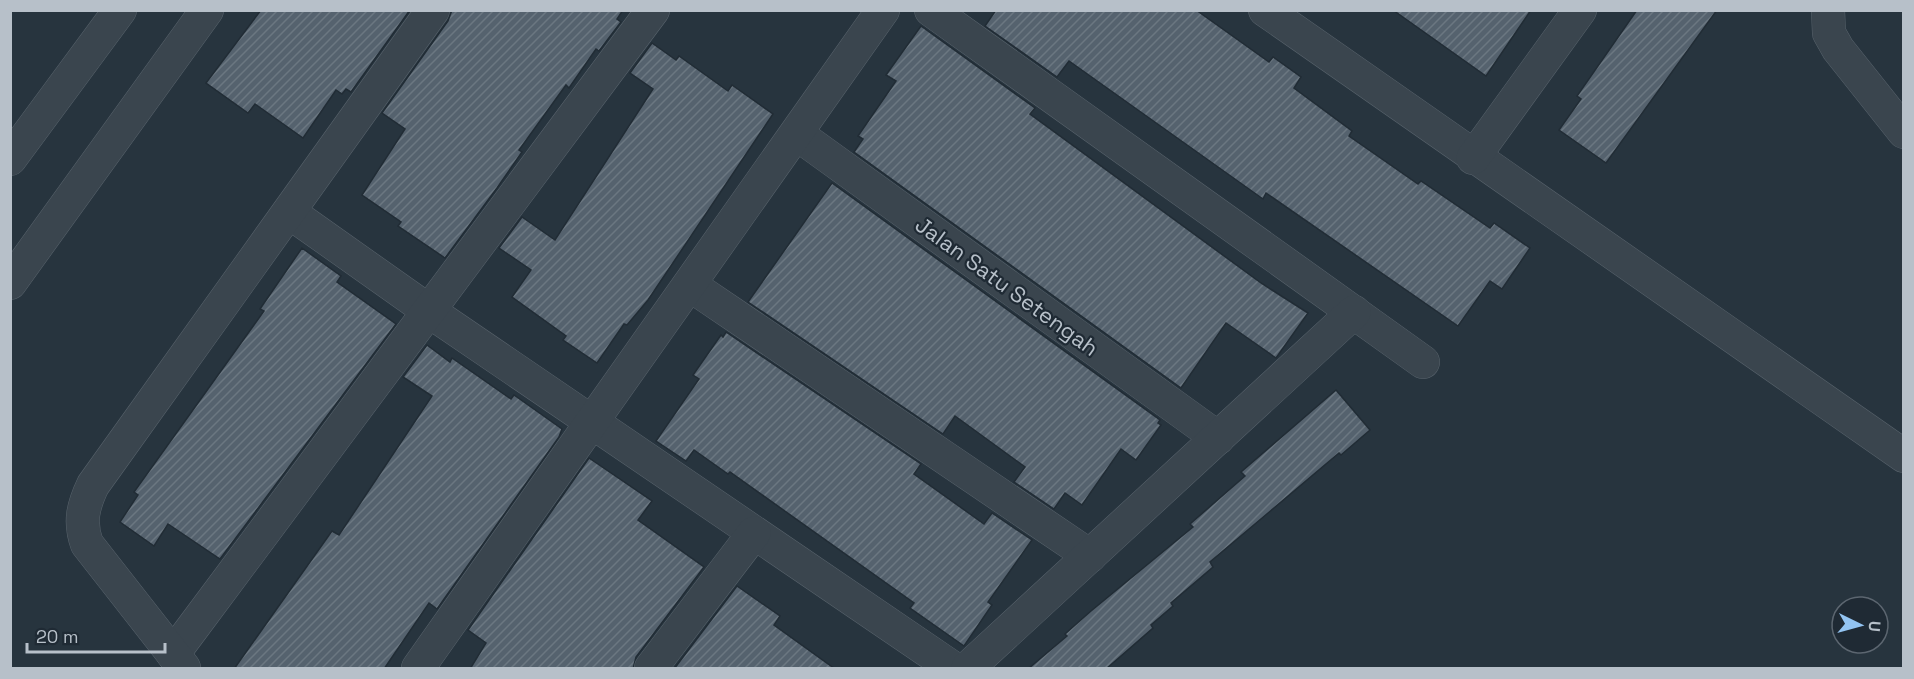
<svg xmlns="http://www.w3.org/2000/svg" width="1914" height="679" viewBox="0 0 1914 679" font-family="'Space Grotesk',sans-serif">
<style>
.building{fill:url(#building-hatch);stroke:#212c35;stroke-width:1.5}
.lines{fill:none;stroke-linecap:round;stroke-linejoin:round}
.minor-casing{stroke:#58636c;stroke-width:34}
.minor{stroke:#3a454e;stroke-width:33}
.labels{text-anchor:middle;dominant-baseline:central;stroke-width:4.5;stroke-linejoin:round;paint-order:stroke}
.street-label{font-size:22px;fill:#b7c0c9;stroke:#1f2a34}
</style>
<defs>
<pattern id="building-hatch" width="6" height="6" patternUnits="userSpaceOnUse" patternTransform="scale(1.5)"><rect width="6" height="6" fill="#55626e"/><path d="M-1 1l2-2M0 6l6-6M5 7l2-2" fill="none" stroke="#6b7781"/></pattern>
</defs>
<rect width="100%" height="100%" fill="#27343e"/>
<g class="building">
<path d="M261,10H410L351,92L346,89L342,94L336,90L303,138L255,104L248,113L206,83Z"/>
<path d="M452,10H623L617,19L621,22L599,51L596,49L569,88L566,85L519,150L522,152L497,188L445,258L398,226L401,222L362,195L405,129L382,113L448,21Z"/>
<path d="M996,10H1196L1269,62L1273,57L1301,77L1294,88L1352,131L1349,136L1418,184L1421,181L1490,228L1494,223L1530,248L1502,289L1490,281L1458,326L1266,193L1263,199L1069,61L1057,77L985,26Z"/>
<path d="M1393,10H1531L1486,76Z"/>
<path d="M1637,10H1717L1606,163L1559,130L1581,99L1577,96Z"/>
<path d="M921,26L1035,108L1030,114L1261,283L1308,313L1276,358L1226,323L1181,388L854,152L863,139L858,136L896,81L886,75Z"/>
<path d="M652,43L676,60L679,56L728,91L732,85L773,114L648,300L627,325L624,324L597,363L563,340L566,336L512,297L531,270L499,248L522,217L555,240L653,89L630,73Z"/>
<path d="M832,183L1160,420L1158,423L1161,425L1136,460L1121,449L1082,505L1065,493L1054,509L1014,482L1025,467L955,416L943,434L748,302Z"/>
<path d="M302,248L341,276L337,282L396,324L220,559L168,524L154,546L120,522L138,495L134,492L264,311L260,309Z"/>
<path d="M726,332L921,464L914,474L984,524L992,513L1032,540L988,602L992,605L964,646L910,608L914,603L730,472L728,474L694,450L686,461L656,441L699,379L693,375L721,335L723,337Z"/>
<path d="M427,345L450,362L452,358L511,399L514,395L562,429L559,437L437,609L429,603L384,669H234L332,531L339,535L432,396L403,377Z"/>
<path d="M1336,390L1370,430L1341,455L1339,453L1210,562L1213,567L1171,603L1173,606L1151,625L1153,628L1106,669H1028L1067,636L1065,634L1091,611L1193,527L1190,524L1245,476L1241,472Z"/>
<path d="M589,458L652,501L638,520L704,567L636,657L633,669H470L486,643L468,630Z"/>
<path d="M737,586L780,616L774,625L835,669H674Z"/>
</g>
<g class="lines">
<g class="minor-casing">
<g id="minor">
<path d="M931,10L1423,362"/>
<path d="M1265,10L1904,456"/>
<path d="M1828,10L1829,33L1838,49L1904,132"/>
<path d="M797,134L1218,438"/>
<path d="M1473,158L1580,10"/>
<path d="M10,159L120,10"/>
<path d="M289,212L429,311L953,668"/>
<path d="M10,283L207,10"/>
<path d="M690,285L1090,556"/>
<path d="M173,654L653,10"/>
<path d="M184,668L87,544C79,522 83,506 93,485L433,10"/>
<path d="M418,668L883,10"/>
<path d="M651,668L754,533"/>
<path d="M968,668L1354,312"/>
</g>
</g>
<use href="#minor" class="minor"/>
</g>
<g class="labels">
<g class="street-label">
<text transform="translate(1007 286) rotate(36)">Jalan Satu Setengah</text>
</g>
</g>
<rect width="1914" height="679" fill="none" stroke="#b7c0c9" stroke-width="24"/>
<g transform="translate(1860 625) rotate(95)"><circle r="28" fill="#1f2a34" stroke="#5c6670" stroke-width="1.5"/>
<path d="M0-4.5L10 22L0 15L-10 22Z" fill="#93c4f2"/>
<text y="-9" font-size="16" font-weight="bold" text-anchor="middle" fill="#b7c0c9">U</text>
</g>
<path d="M27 643v9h138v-9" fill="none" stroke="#b7c0c9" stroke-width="3"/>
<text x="36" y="643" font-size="18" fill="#b7c0c9" stroke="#1f2a34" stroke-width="4.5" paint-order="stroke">20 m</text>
</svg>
